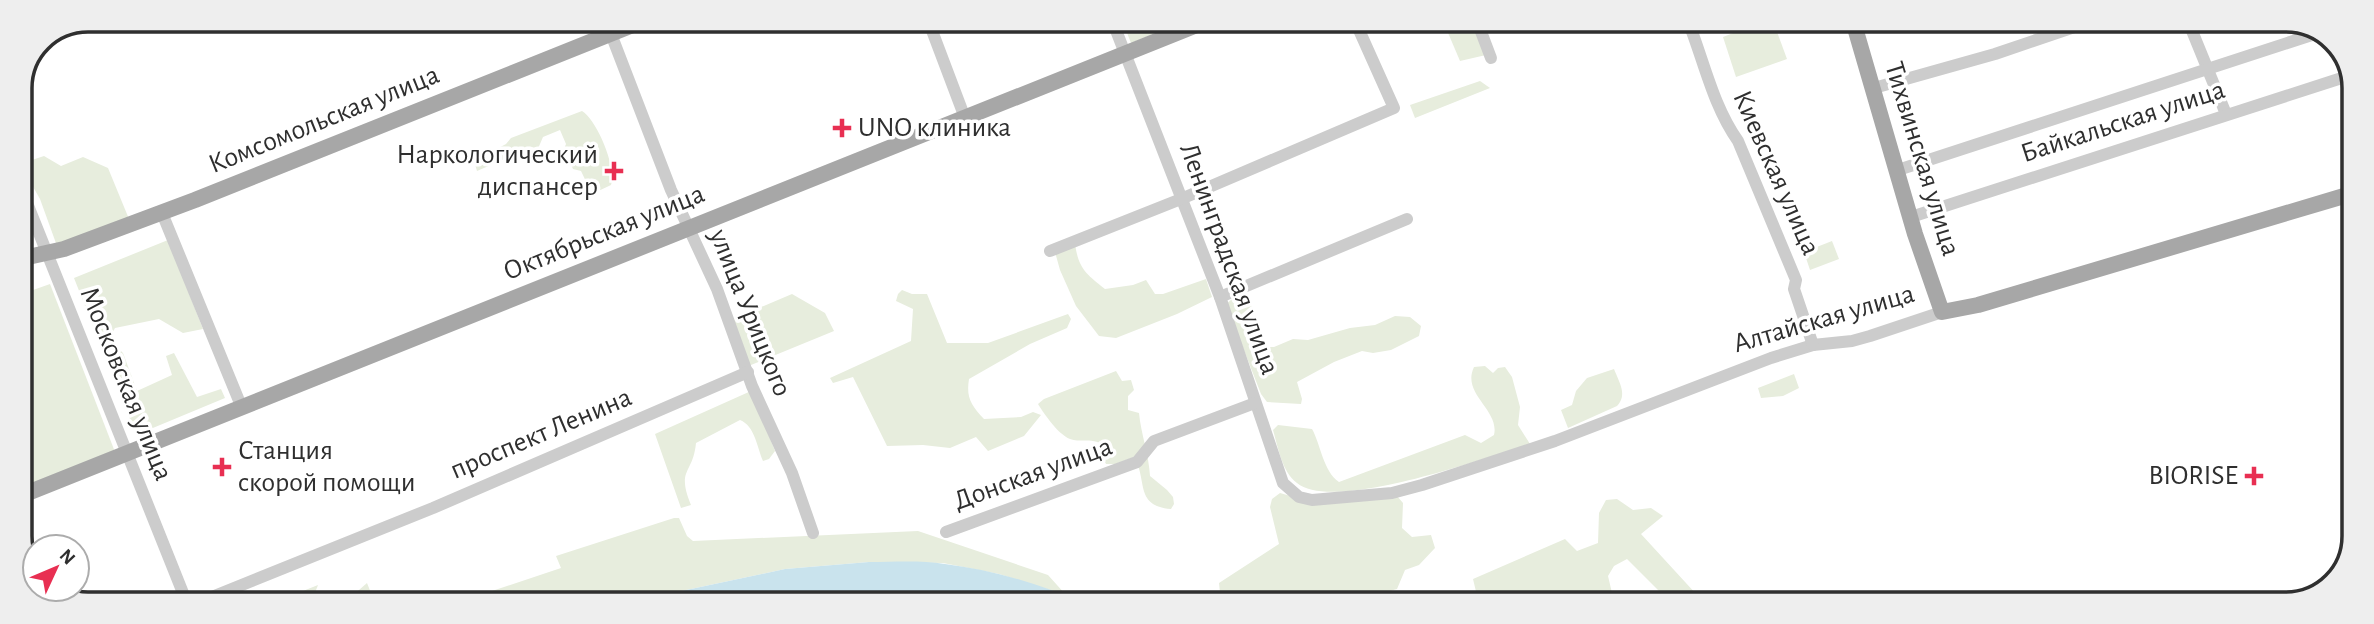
<svg xmlns="http://www.w3.org/2000/svg" width="2374" height="624" viewBox="0 0 2374 624" font-family="'Alegreya Sans',sans-serif">
<style>
.green{fill:#e7eddd}
.water{fill:#c9e3ed}
.lines{fill:none;stroke-linecap:round;stroke-linejoin:round}
.minor{stroke:#ccc;stroke-width:12}
.major{stroke:#a7a7a7;stroke-width:16}
.poi-dot{fill:#e82f52;stroke:#fff;stroke-width:2.5}
.labels{text-anchor:middle;dominant-baseline:central;stroke-width:7;stroke-linejoin:round;paint-order:stroke}
.street-label{font-size:28px;fill:#2f2f2f;stroke:#fff}
.poi-label{font-size:28px;fill:#2f2f2f;stroke:#fff;text-anchor:start}
.rim{fill:none;stroke:#2f2f2f;stroke-width:3.5}
</style>
<rect width="100%" height="100%" fill="#fff"/>
<g class="green">
<path d="M1122,20H1187L1131,43Z"/>
<path d="M1443,21H1473L1486,55L1460,61Z"/>
<path d="M1764,21H1773L1787,59L1736,77L1723,37Z"/>
<path d="M1480,81L1490,88L1415,118L1410,105Z"/>
<path d="M582,111C597,120 617,168 611,185L592,194L581,171L573,169L564,149L566,144L560,130L543,137L537,151L533,147L477,171L474,161L506,144L511,138Z"/>
<path d="M44,156L61,166L83,157L108,168L129,219L57,246L40,199L20,164Z"/>
<path d="M168,240L203,329L183,333L159,319L115,328L109,339L123,353L137,391L172,375L166,356L174,353L197,397L221,389L225,398L136,435L74,278Z"/>
<path d="M1832,241L1839,259L1810,270L1804,252Z"/>
<path d="M1075,243C1078,268 1086,274 1105,289L1133,285L1146,280L1155,294H1163L1206,279L1212,297L1177,314L1116,338L1099,336L1076,306L1060,270L1055,252Z"/>
<path d="M50,284L115,452L20,489L19,295Z"/>
<path d="M902,290L912,294H927L947,343H988L1068,314L1071,319L1067,328L1030,344L969,379C966,398 971,405 984,419L1021,417L1033,412L1041,415L1024,436L988,451L976,437L950,448L923,445L887,446L853,377L833,383L830,378L911,341L913,309L896,301L898,294Z"/>
<path d="M792,294L825,313L834,331L746,367L728,321Z"/>
<path d="M1236,296L1250,301L1261,333L1269,347H1274L1293,339L1308,340L1350,328L1375,325L1395,316L1410,317L1421,326L1419,336L1391,350L1373,353L1362,351L1334,362L1297,382L1302,399L1301,404L1267,402L1261,394L1226,304Z"/>
<path d="M1485,366L1493,373L1498,368L1505,367L1512,377L1520,407L1518,425L1530,444C1485,458 1333,513 1297,483C1282,472 1278,447 1273,430L1278,425L1312,429C1321,445 1323,471 1339,482L1465,435L1481,443L1494,435C1500,410 1461,394 1474,367Z"/>
<path d="M1614,369C1619,382 1628,395 1617,406L1568,428L1561,410L1572,405L1576,391L1587,378Z"/>
<path d="M1116,371L1122,381L1131,380L1134,390L1128,396V410L1139,413C1141,434 1149,455 1150,476L1167,490L1173,497L1174,504L1171,509C1134,506 1148,480 1134,457L1115,464H1106L1102,456L1104,446C1093,437 1082,443 1070,439C1058,434 1045,415 1038,404L1044,399Z"/>
<path d="M1794,374L1799,388L1783,396L1761,398L1758,388Z"/>
<path d="M751,391L775,451L769,459L763,461C757,447 755,426 740,420L696,443C693,475 676,468 691,505L681,508L655,434Z"/>
<path d="M1280,493L1308,501L1397,496L1403,503L1402,528L1412,537L1431,535L1435,548L1419,565L1405,570L1397,589L1341,604H1243L1241,595L1220,593L1219,583L1279,544L1270,507L1272,499Z"/>
<path d="M1617,499L1633,510L1651,508L1663,516L1641,534L1697,595L1686,604H1672L1627,559L1614,566L1608,576L1612,593L1623,604H1479L1473,579L1565,539L1577,551L1598,543L1599,513L1606,500Z"/>
<path d="M674,518H679L687,536L693,541L918,531L1048,575L1066,595L999,574L943,563L869,562L785,569L625,603H456L561,568L556,556Z"/>
<path d="M367,583L375,603H344Z"/>
<path d="M318,585L311,603H273Z"/>
</g>
<path class="water" d="M869,562C894,562 921,560 945,564C992,570 1042,584 1085,604L625,603L785,569Z"/>
<g class="lines">
<g class="minor">
<path d="M928,20L965,118"/>
<path d="M1112,20L1220,297L1283,483L1299,497L1312,500L1392,493L1422,485L1555,441L1771,358L1813,345L1852,341L1870,336L1942,312"/>
<path d="M1477,21L1491,58"/>
<path d="M1688,21C1704,61 1713,106 1738,141L1796,280L1794,289L1813,345"/>
<path d="M2188,21L2226,114"/>
<path d="M611,34L671,190L717,289L752,386L792,473L813,533"/>
<path d="M1874,88L1995,54L2092,21"/>
<path d="M1898,170L2321,32"/>
<path d="M19,183L187,603"/>
<path d="M162,213L242,408"/>
<path d="M1911,217L2351,75"/>
<path d="M1050,251L1181,199L1394,108L1355,21"/>
<path d="M1220,297L1407,219"/>
<path d="M946,532L1137,462L1154,441L1255,403"/>
<path d="M197,603L433,508L748,372"/>
</g>
<g class="major">
<path d="M1853,21L1915,234L1942,312L1978,305L2354,193"/>
<path d="M19,259L64,249L195,200L645,20"/>
<path d="M20,496L1209,20"/>
</g>
</g>
<g class="poi-dot">
<path d="M838.5 117.5h7v7h7v7h-7v7h-7v-7h-7v-7h7z"/>
<path d="M610.5 160.5h7v7h7v7h-7v7h-7v-7h-7v-7h7z"/>
<path d="M218.5 456.5h7v7h7v7h-7v7h-7v-7h-7v-7h7z"/>
<path d="M2250.5 465.5h7v7h7v7h-7v7h-7v-7h-7v-7h7z"/>
</g>
<g class="labels">
<g class="street-label">
<text transform="translate(324 120) rotate(-22)">Комсомольская улица</text>
<text transform="translate(2123 122) rotate(-18)">Байкальская улица</text>
<text transform="translate(1922 159) rotate(73)">Тихвинская улица</text>
<text transform="translate(1776 173) rotate(66)">Киевская улица</text>
<text transform="translate(604 233) rotate(-22)">Октябрьская улица</text>
<text transform="translate(1229 259) rotate(70)">Ленинградская улица</text>
<text transform="translate(750 313) rotate(68)">улица Урицкого</text>
<text transform="translate(1824 319) rotate(-16)">Алтайская улица</text>
<text transform="translate(126 384) rotate(68)">Московская улица</text>
<text transform="translate(541 434) rotate(-23)">проспект Ленина</text>
<text transform="translate(1033 474) rotate(-20)">Донская улица</text>
</g>
<g class="poi-label">
<text x="858" y="128">UNO клиника</text>
<text x="598" y="155" text-anchor="end">Наркологический<tspan x="598" dy="32">диспансер</tspan></text>
<text x="238" y="451">Станция<tspan x="238" dy="32">скорой помощи</tspan></text>
<text x="2238" y="476" text-anchor="end">BIORISE</text>
</g>
</g>
<path d="M0 0H2374V624H0ZM88 32H2286A56 56 0 0 1 2342 88V536A56 56 0 0 1 2286 592H88A56 56 0 0 1 32 536V88A56 56 0 0 1 88 32Z" fill="#eee" fill-rule="evenodd"/>
<path class="rim" d="M88 32H2286A56 56 0 0 1 2342 88V536A56 56 0 0 1 2286 592H88A56 56 0 0 1 32 536V88A56 56 0 0 1 88 32Z"/>
<g transform="translate(56 568) rotate(46)"><circle r="33" fill="#ffffff" stroke="#acacac" stroke-width="2"/>
<path d="M0-5L12 26L0 18L-12 26Z" fill="#e82f52"/>
<text y="-10" font-size="19" font-weight="bold" text-anchor="middle" fill="#2f2f2f">N</text>
</g>
</svg>
